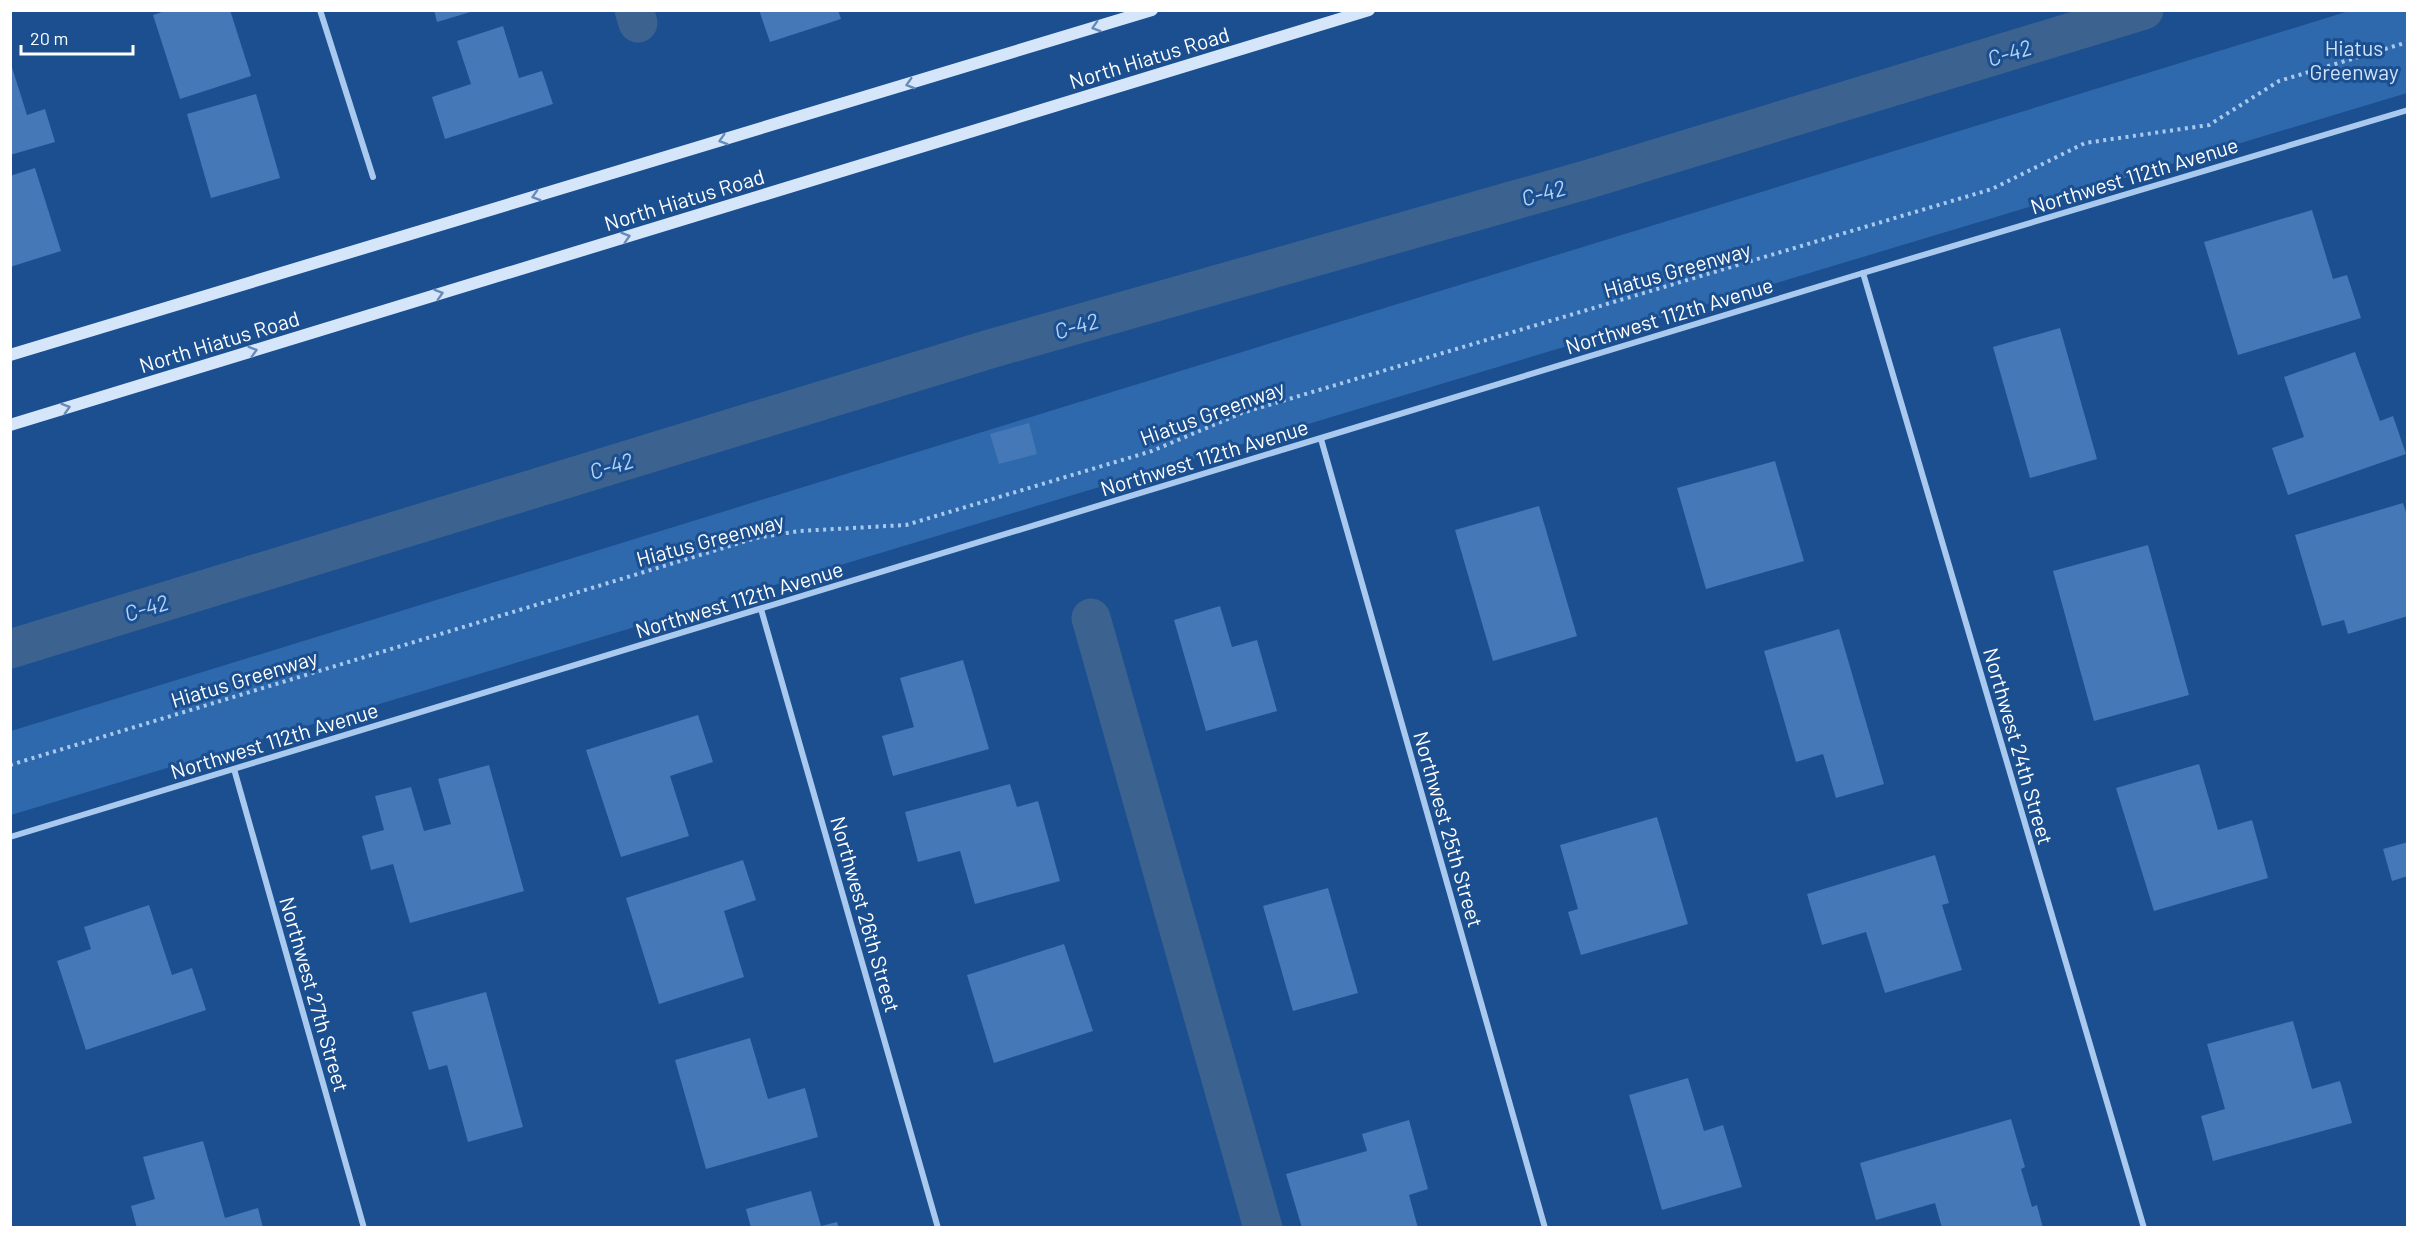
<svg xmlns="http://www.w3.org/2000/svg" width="2418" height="1238" viewBox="0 0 2418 1238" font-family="Barlow,sans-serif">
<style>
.green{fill:#2e69ad}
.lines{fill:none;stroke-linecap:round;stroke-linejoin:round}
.canal{stroke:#3c6290;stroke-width:39}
.building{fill:#4478b7}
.path{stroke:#a9c9ee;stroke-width:4;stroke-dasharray:3 4.5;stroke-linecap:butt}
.street{stroke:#a9c9ee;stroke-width:6}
.secondary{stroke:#d6e6fa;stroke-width:12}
.oneway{stroke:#668bba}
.labels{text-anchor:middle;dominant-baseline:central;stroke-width:6;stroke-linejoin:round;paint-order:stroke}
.park-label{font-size:21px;fill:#cfe3fa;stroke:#1b4f8f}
.street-label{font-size:21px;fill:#fff;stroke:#1b4f8f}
.water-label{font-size:22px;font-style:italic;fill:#b5d3f5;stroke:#1b4f8f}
</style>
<rect width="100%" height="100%" fill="#1b4f8f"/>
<path class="green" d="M2349,11H2407V93L11,815V731Z"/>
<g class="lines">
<g class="canal">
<path d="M634,10L638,23"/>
<path d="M1091,618L1263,1228"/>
<path d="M10,649L990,349L1589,179L2144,10"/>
</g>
</g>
<g class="building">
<path d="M168,10H230L251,76L180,99L153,15Z"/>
<path d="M434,10H474V11L437,22Z"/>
<path d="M759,10H838L841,19L770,42Z"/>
<path d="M503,26L519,78L542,71L553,104L445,139L432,97L471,84L457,41Z"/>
<path d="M10,61L27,115L45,109L55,142L10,155Z"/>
<path d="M256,94L280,178L211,198L187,114Z"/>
<path d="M35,168L61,251L10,267V176Z"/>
<path d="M2312,210L2333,279L2347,275L2361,318L2238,355L2204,242Z"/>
<path d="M2060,328L2097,459L2030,478L1993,347Z"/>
<path d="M2355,352L2380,421L2393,416L2406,454L2288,495L2272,448L2304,437L2284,377Z"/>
<path d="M1029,423L1037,454L999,464L990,434Z"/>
<path d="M1775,461L1804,561L1706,589L1677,488Z"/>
<path d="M2403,503L2408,518V616L2348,634L2344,620L2322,626L2295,535Z"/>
<path d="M1539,506L1577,636L1493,661L1455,530Z"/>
<path d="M2148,545L2189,695L2094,721L2053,571Z"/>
<path d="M1220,606L1232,647L1257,640L1277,711L1206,731L1174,620Z"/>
<path d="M1839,629L1884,784L1836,798L1823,754L1796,762L1764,651Z"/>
<path d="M963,660L989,749L893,776L882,736L914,727L900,678Z"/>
<path d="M698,715L713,762L670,776L689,836L621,857L586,750Z"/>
<path d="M2199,764L2218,830L2252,820L2268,878L2154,911L2116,788Z"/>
<path d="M489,765L524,891L410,923L393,864L371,870L362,836L384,830L375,796L411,787L424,831L451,824L438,779Z"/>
<path d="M1010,784L1017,807L1038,801L1060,881L975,904L960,851L918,862L905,812Z"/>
<path d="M1657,817L1688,924L1581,955L1568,912L1578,909L1560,845Z"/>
<path d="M2408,842V876L2392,881L2383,849Z"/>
<path d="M1935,855L1949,903L1942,905L1962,970L1885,993L1866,932L1822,945L1807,894Z"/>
<path d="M743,860L756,900L724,911L744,977L659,1004L626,898Z"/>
<path d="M1328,888L1358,993L1293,1011L1263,906Z"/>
<path d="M149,905L172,975L192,968L206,1010L86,1050L57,961L91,949L84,927Z"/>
<path d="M1064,944L1093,1031L994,1063L967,975Z"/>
<path d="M486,992L523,1127L468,1142L447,1065L429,1070L412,1012Z"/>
<path d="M2293,1021L2312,1089L2340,1081L2352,1123L2213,1161L2201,1116L2225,1109L2207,1044Z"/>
<path d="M750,1038L768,1099L805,1088L818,1137L706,1169L675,1060Z"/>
<path d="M1688,1078L1704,1131L1723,1125L1742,1187L1662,1210L1629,1095Z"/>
<path d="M2011,1119L2025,1167L2021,1169L2032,1207L2037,1205L2043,1228H1942L1935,1203L1876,1220L1860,1163Z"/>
<path d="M1409,1120L1428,1189L1409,1195L1418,1228H1302L1286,1174L1367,1151L1362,1134Z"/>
<path d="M203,1141L225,1218L258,1208L263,1228H137L131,1206L155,1199L143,1157Z"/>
<path d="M811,1191L821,1226L837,1222L839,1228H751L746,1209Z"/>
</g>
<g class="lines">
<path class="path" d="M10,765L756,538L799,531L906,525L1152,451L1242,413L1992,189L2085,143L2209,125L2279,81L2408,42"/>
<g class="street">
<path d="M320,10L373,177"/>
<path d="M1863,273L2144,1228"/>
<path d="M1321,439L1545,1228"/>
<path d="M761,609L938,1228"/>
<path d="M234,769L364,1228"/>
<path d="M10,837L1863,273L2408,110"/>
</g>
<g class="secondary">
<path d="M10,355L1152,10"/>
<path d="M10,425L1369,10"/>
</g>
</g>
<defs><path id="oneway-chevron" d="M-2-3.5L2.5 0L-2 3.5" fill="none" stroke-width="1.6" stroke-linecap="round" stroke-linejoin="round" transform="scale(1.5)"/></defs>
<g class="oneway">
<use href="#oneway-chevron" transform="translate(1096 27) rotate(163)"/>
<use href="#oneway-chevron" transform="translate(910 84) rotate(163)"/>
<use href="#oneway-chevron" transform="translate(723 140) rotate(163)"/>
<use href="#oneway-chevron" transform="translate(536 196) rotate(163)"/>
<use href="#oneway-chevron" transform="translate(626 237) rotate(-17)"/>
<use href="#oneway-chevron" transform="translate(439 294) rotate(-17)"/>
<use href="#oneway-chevron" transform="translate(253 351) rotate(-17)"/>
<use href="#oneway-chevron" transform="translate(66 408) rotate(-17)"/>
</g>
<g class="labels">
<g class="park-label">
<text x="2354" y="47">Hiatus<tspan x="2354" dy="24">Greenway</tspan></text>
</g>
<g class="street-label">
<text transform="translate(1149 57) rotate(-17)">North Hiatus Road</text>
<text transform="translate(2134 175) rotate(-17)">Northwest 112th Avenue</text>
<text transform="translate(684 199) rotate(-17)">North Hiatus Road</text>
<text transform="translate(1677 269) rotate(-16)">Hiatus Greenway</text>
<text transform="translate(1669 315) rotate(-17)">Northwest 112th Avenue</text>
<text transform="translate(219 341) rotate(-17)">North Hiatus Road</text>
<text transform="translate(1212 412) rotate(-20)">Hiatus Greenway</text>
<text transform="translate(1204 457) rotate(-17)">Northwest 112th Avenue</text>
<text transform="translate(710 539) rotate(-15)">Hiatus Greenway</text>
<text transform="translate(739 599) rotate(-17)">Northwest 112th Avenue</text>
<text transform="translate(244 678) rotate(-17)">Hiatus Greenway</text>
<text transform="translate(274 740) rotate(-17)">Northwest 112th Avenue</text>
<text transform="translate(2019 746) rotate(74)">Northwest 24th Street</text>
<text transform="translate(1449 829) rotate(74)">Northwest 25th Street</text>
<text transform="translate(866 914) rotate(74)">Northwest 26th Street</text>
<text transform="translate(315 994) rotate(74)">Northwest 27th Street</text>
</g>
<g class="water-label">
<text transform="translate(2009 52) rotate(-17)">C-42</text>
<text transform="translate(1543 192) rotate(-16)">C-42</text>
<text transform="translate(1076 325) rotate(-16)">C-42</text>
<text transform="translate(611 465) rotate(-17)">C-42</text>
<text transform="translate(146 607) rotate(-17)">C-42</text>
</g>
</g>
<rect width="2418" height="1238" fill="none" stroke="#ffffff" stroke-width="24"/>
<path d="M21 45v9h112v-9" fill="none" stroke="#ffffff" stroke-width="3"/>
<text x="30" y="45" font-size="18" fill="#ffffff" stroke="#1b4f8f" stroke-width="4.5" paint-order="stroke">20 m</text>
</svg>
